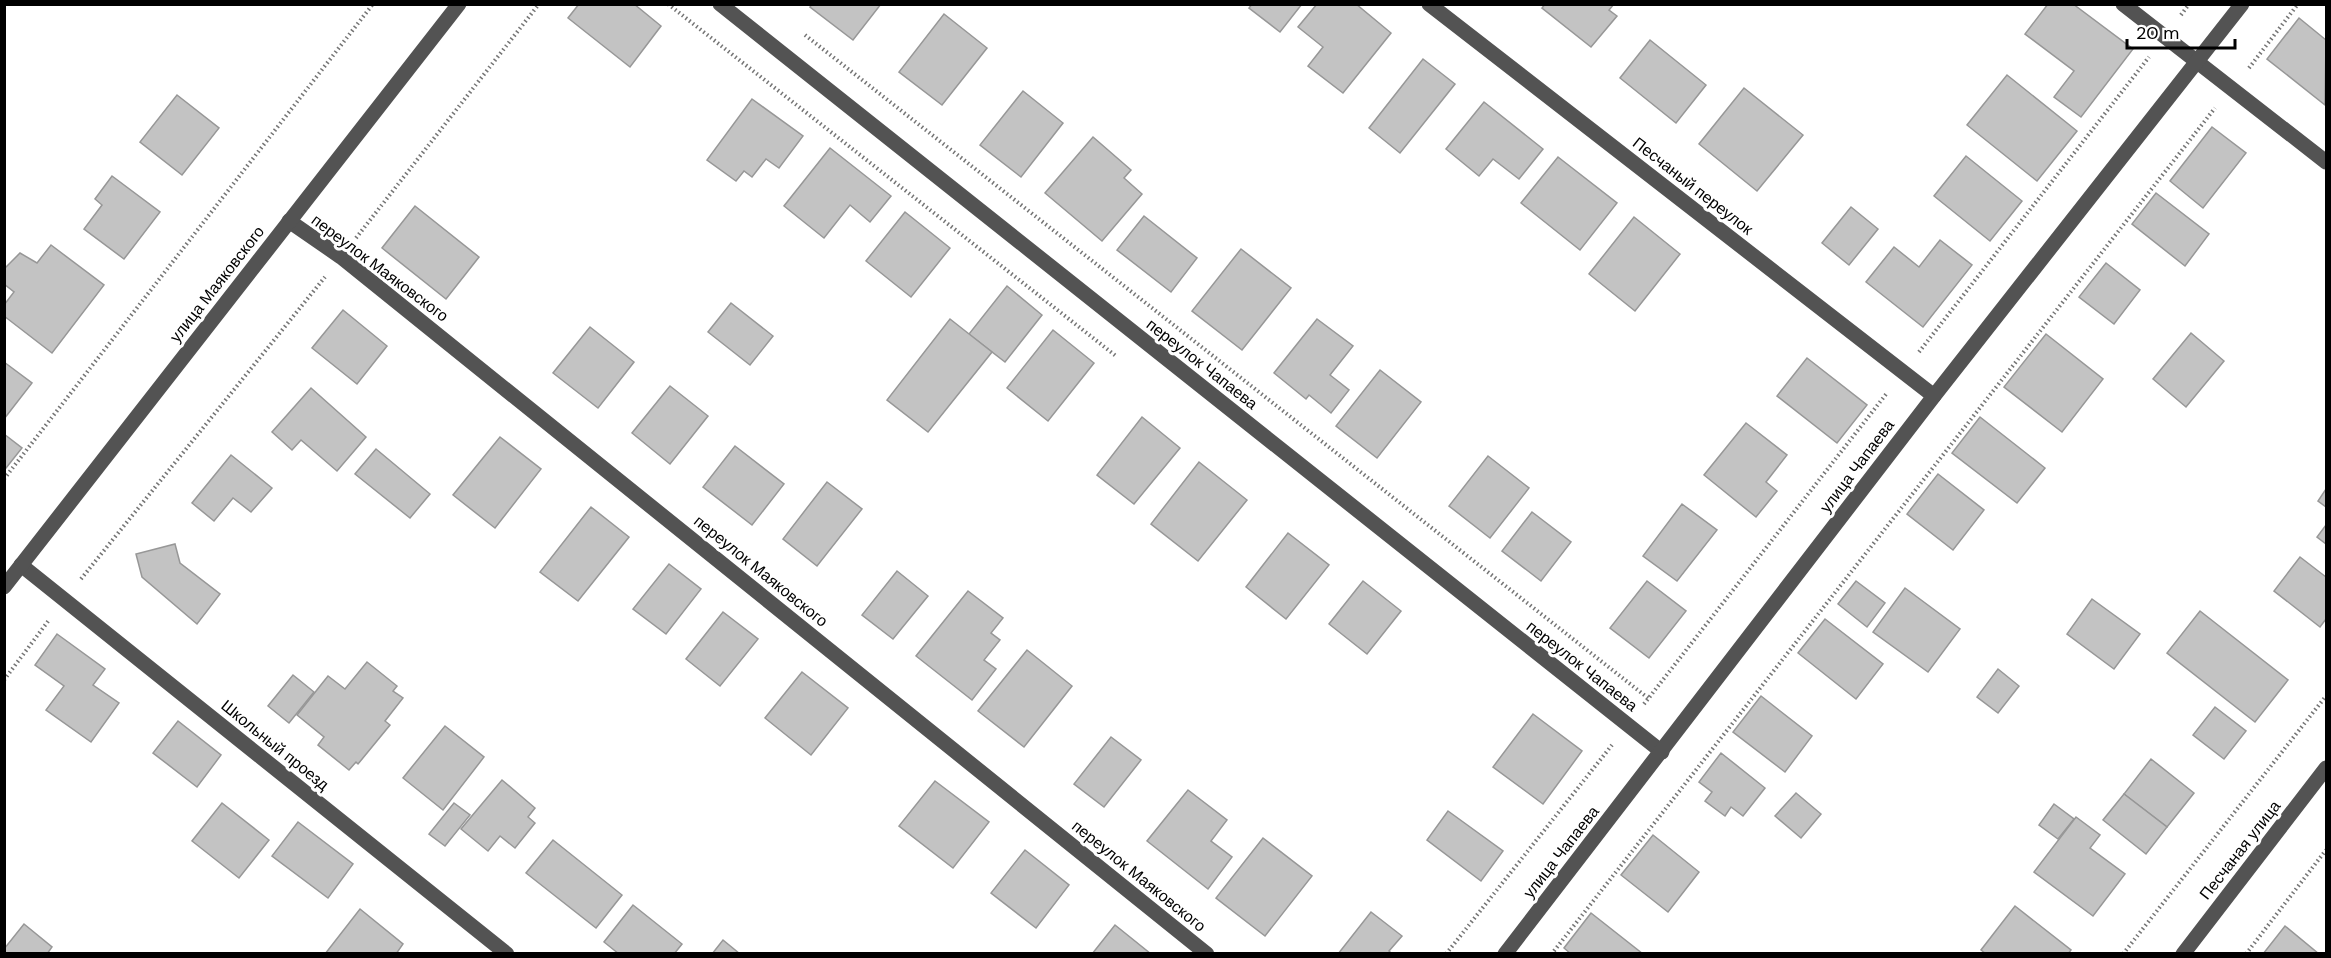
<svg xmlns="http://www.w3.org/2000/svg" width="2331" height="958" viewBox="0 0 2331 958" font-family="'DM Sans',sans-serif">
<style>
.building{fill:#c3c3c3;stroke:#979797;stroke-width:1.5}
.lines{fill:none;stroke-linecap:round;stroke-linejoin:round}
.path{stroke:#757575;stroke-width:4;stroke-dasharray:1.5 3;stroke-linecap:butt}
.minor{stroke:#535353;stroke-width:15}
.labels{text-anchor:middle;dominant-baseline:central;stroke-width:6;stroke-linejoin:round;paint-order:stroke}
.street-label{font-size:16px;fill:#000;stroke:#fff}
</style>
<rect width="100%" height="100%" fill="#fff"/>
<g class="building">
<path d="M579,4H634L661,26L630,67L568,18Z"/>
<path d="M812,4H881L853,40L810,7Z"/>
<path d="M1252,4H1302L1280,32L1249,8Z"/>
<path d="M1317,4H1356L1391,33L1343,93L1308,66L1323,47L1298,27Z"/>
<path d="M1545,4H1614L1609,10L1617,16L1591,47L1542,8Z"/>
<path d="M2048,4H2073L2133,49L2081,117L2054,97L2074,71L2025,34Z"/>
<path d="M944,14L987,48L942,105L899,72Z"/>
<path d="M2299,18L2326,40L2325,105L2267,59Z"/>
<path d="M1650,40L1706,85L1676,123L1620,78Z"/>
<path d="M1423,59L1455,84L1400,153L1369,128Z"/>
<path d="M2007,75L2077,131L2037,181L1967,125Z"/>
<path d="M1744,88L1803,135L1757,191L1699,144Z"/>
<path d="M1023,91L1063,123L1021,177L980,145Z"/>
<path d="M177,95L219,128L182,175L140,142Z"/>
<path d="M752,99L803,136L779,168L766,159L752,177L744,171L736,181L707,160Z"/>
<path d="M1484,102L1543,149L1519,179L1493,159L1479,176L1446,149Z"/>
<path d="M2212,127L2246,153L2203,208L2170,181Z"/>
<path d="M1093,137L1131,170L1124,178L1142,194L1102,241L1045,193Z"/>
<path d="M830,148L891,196L870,222L850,205L824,238L784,206Z"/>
<path d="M1966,156L2022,201L1990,241L1934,196Z"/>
<path d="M1558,157L1617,203L1580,250L1521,203Z"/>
<path d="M112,176L160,212L124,259L84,229L102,205L95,199Z"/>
<path d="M2156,193L2209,234L2185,266L2132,224Z"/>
<path d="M415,206L479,257L446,299L382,248Z"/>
<path d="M1851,207L1878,229L1849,265L1822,243Z"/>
<path d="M905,212L950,248L911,297L866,261Z"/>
<path d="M1144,216L1197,258L1171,292L1117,250Z"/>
<path d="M1634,217L1680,254L1635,311L1589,274Z"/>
<path d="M1940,240L1972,265L1923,327L1866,282L1894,247L1919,267Z"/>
<path d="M51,245L104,285L52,353L4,316V305L14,292L4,284V269L20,253L37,263Z"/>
<path d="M1241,249L1291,288L1242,350L1192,311Z"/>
<path d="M2106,263L2140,290L2114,324L2079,297Z"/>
<path d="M1007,286L1042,315L1005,362L969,334Z"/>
<path d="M731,303L773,336L750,365L708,332Z"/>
<path d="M343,310L387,346L357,384L312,348Z"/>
<path d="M950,319L992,352L928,432L887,400Z"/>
<path d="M1317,319L1353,346L1330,375L1349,390L1331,413L1309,395L1306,399L1274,373Z"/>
<path d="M590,327L634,362L598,408L553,373Z"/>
<path d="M1053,330L1094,363L1048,421L1007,388Z"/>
<path d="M2191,333L2224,361L2186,407L2153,379Z"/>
<path d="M2046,334L2103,379L2062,432L2004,387Z"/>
<path d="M1807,358L1867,405L1837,443L1777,396Z"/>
<path d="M4,362L32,383L4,419Z"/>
<path d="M1380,370L1421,402L1377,458L1336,426Z"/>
<path d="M670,386L708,416L670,464L632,433Z"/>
<path d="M311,388L366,437L337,471L301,440L292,450L272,432Z"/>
<path d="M1142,417L1180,448L1134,504L1097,475Z"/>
<path d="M1980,417L2045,468L2017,503L1952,453Z"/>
<path d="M1746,423L1787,455L1766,482L1777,491L1756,517L1704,475Z"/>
<path d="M4,434L22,448L6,468L4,467Z"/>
<path d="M500,437L541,469L495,528L453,495Z"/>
<path d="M735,446L784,484L752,525L703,487Z"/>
<path d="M376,449L430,494L410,518L355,474Z"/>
<path d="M231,455L272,488L251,512L233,498L214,521L192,503Z"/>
<path d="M1488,456L1529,488L1490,538L1449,506Z"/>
<path d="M1199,462L1247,500L1198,561L1151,524Z"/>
<path d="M1938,474L1984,510L1953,550L1907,514Z"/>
<path d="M827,482L862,509L817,566L783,539Z"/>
<path d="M2326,489V507L2318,501Z"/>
<path d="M1682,504L1717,530L1677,581L1643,556Z"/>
<path d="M591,507L629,537L578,601L540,572Z"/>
<path d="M1532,512L1571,542L1541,581L1502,551Z"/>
<path d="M2326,525V544L2317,537Z"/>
<path d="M1288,533L1329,565L1286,619L1246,587Z"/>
<path d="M175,544L180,563L220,594L197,624L142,577L136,554Z"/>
<path d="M2300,557L2326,577V619L2320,627L2274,591Z"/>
<path d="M669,564L701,589L666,634L633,609Z"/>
<path d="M897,571L928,596L893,639L862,615Z"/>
<path d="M1363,581L1401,611L1367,654L1329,624Z"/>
<path d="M1647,581L1686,611L1649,658L1610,628Z"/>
<path d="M1856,581L1885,603L1867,627L1838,604Z"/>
<path d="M1905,588L1960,629L1928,672L1873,632Z"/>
<path d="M968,591L1003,618L991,633L1000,640L984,660L996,669L972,700L916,656Z"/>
<path d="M2092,599L2140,634L2114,669L2067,634Z"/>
<path d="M2200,611L2288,680L2255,722L2167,653Z"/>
<path d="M723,612L758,639L720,686L686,659Z"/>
<path d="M1825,619L1883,664L1856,699L1798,653Z"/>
<path d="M57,634L105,669L93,685L119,703L91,742L46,710L64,686L35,665Z"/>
<path d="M1027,650L1072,686L1024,747L978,711Z"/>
<path d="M367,662L397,686L393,691L403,698L385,721L390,725L358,764L356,762L349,770L318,745L324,737L297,715L328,676L345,689Z"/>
<path d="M1998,669L2019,686L1998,713L1977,697Z"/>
<path d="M802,672L848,708L811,755L765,718Z"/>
<path d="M293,675L314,692L289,723L268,706Z"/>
<path d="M1761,696L1812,736L1785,772L1733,732Z"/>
<path d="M2215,707L2246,731L2224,759L2193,735Z"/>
<path d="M1533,714L1582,751L1543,804L1493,767Z"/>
<path d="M178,721L221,755L197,787L153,753Z"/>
<path d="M445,726L484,757L443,810L403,778Z"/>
<path d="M1111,737L1141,760L1104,807L1074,784Z"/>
<path d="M1721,753L1765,788L1743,816L1731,807L1725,816L1705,801L1712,792L1699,782Z"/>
<path d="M2151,759L2194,793L2167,827L2124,794Z"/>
<path d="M502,780L535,808L528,817L535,823L515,848L500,836L488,851L461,829Z"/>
<path d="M935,781L989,822L953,868L899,826Z"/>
<path d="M1188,790L1227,820L1211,841L1232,857L1208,889L1147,841Z"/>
<path d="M1796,793L1821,814L1801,838L1775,816Z"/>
<path d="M2124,794L2167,827L2146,854L2103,820Z"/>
<path d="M222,803L269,840L239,878L192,841Z"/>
<path d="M454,803L470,815L445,846L429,834Z"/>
<path d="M2054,804L2074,819L2058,839L2039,825Z"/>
<path d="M1448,811L1503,851L1481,881L1427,840Z"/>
<path d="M2076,817L2100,835L2090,848L2125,874L2093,916L2034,872Z"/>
<path d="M298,822L353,864L328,898L272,856Z"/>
<path d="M1653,835L1699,872L1668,912L1621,875Z"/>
<path d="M1263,838L1312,876L1265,936L1216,898Z"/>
<path d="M553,840L622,895L596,928L526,873Z"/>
<path d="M1025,850L1069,885L1036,928L991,893Z"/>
<path d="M633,905L682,944L674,954H619L604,942Z"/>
<path d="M2015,906L2071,950L2068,954H1986L1981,950Z"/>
<path d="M360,909L403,944L396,954H325Z"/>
<path d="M1371,912L1402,936L1389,951L1392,954H1338Z"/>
<path d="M1591,913L1643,954H1571L1564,948Z"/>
<path d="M24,924L52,947L47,954H4V949Z"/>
<path d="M1115,925L1151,954H1092Z"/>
<path d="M2285,926L2319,954H2263Z"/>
<path d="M723,940L740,954H712Z"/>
</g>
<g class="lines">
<g class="path">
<path d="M668,4L1116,356"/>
<path d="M2181,15L2189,4"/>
<path d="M805,35L1648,698"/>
<path d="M2249,68L2298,4"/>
<path d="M356,238L539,4"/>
<path d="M1919,352L2149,57"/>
<path d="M4,479L373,4"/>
<path d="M81,579L325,277"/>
<path d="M4,680L49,620"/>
<path d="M1644,704L1887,393"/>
<path d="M1554,951L2215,108"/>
<path d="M1446,954L1612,745"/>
<path d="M2123,954L2326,696"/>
<path d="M2246,954L2326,850"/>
</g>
<g class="minor">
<path d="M720,4L1662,752"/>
<path d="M1429,4L1934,396"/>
<path d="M2123,4L2326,162"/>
<path d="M289,221L341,257L1207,954"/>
<path d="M21,565L507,954"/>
<path d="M4,587L459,4"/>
<path d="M1505,954L1934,396L2242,4"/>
<path d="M2183,954L2326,768"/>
</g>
</g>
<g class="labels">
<g class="street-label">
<text transform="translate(1693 186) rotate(38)">Песчаный переулок</text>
<text transform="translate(380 268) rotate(37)">переулок Маяковского</text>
<text transform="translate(217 284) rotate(-52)">улица Маяковского</text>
<text transform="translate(1202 364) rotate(38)">переулок Чапаева</text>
<text transform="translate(1857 466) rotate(-53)">улица Чапаева</text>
<text transform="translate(761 571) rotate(39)">переулок Маяковского</text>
<text transform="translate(1582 666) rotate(38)">переулок Чапаева</text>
<text transform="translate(275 745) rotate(39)">Школьный проезд</text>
<text transform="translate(2240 850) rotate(-52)">Песчаная улица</text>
<text transform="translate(1561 852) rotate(-52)">улица Чапаева</text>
<text transform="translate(1139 876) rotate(39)">переулок Маяковского</text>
</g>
</g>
<rect width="2331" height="958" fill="none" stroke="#000000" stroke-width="12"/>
<path d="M2127 39v9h108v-9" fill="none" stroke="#000000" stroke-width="3"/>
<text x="2136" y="39" font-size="18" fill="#000000" stroke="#ffffff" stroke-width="4.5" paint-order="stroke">20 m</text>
</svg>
